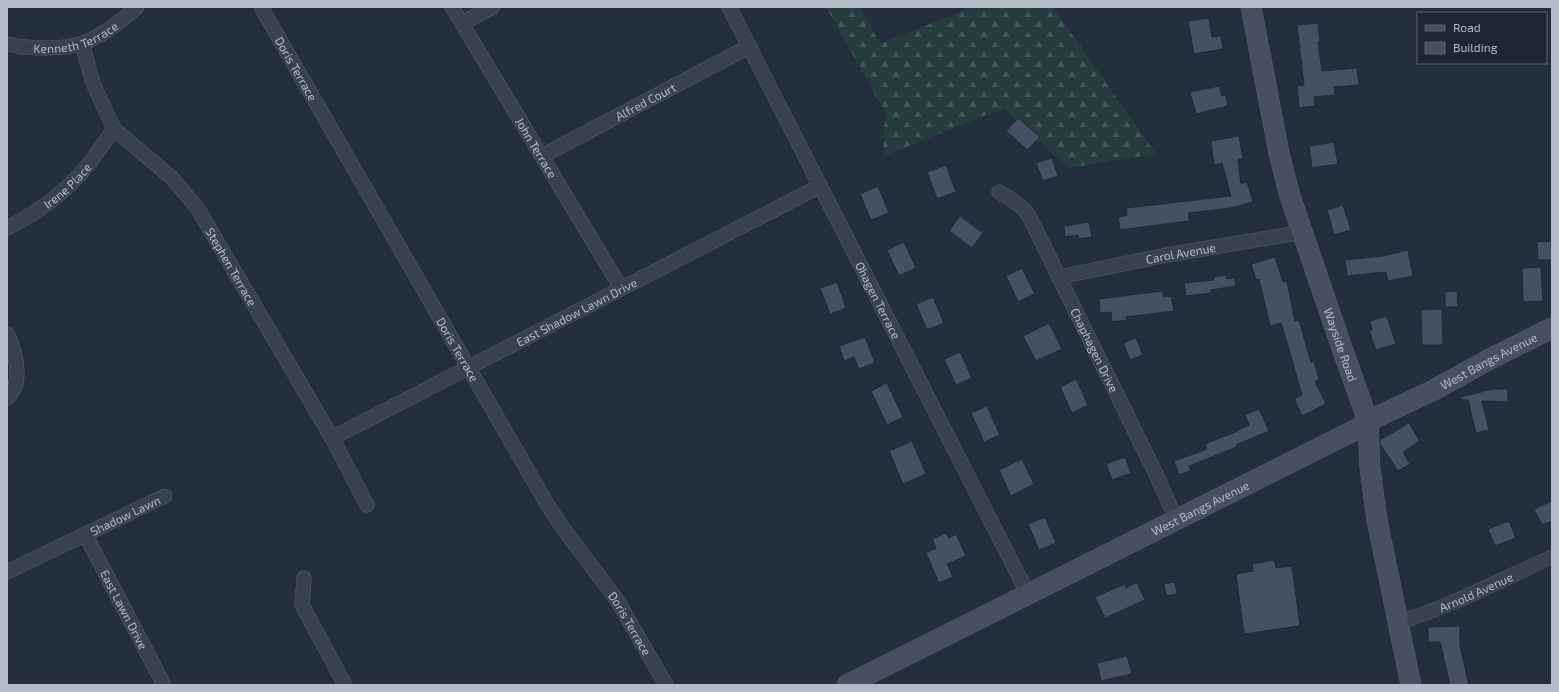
<svg xmlns="http://www.w3.org/2000/svg" width="1559" height="692" viewBox="0 0 1559 692" font-family="'Exo 2',sans-serif">
<style>
.forest{fill:url(#forest-firs)}
.building{fill:#455162;stroke:#1f2835}
.lines{fill:none;stroke-linecap:round;stroke-linejoin:round}
.street-casing{stroke:#565f6c;stroke-width:15}
.secondary-casing{stroke:#565f6c;stroke-width:21}
.street{stroke:#38414e;stroke-width:14}
.secondary{stroke:#465061;stroke-width:20}
.labels{text-anchor:middle;dominant-baseline:central;stroke-width:4;stroke-linejoin:round;paint-order:stroke}
.street-label{font-size:12px;fill:#b4bcc9;stroke:#1d2633}
</style>
<defs>
<pattern id="forest-firs" width="22" height="20" patternUnits="userSpaceOnUse"><rect width="22" height="20" fill="#263c3f"/><path d="M5 1l3.5 6h-7zM16 11l3.5 6h-7z" fill="#435659"/></pattern>
</defs>
<rect width="100%" height="100%" fill="#242f3e"/>
<path class="forest" d="M826,7H860L880,44L971,7H1053L1156,154L1068,168L1004,108L883,156L885,112Z"/>
<g class="building">
<path d="M1209,18L1212,37L1221,36L1223,49L1194,54L1188,21Z"/>
<path d="M1318,23L1320,41L1318,42L1322,71L1357,68L1359,85L1334,87L1335,95L1314,97L1315,106L1299,108L1297,86L1304,85L1297,25Z"/>
<path d="M1219,86L1222,96L1226,95L1228,106L1196,114L1190,92Z"/>
<path d="M1018,118L1040,137L1027,150L1006,131Z"/>
<path d="M1239,136L1243,159L1238,160L1241,184L1247,182L1253,202L1231,208L1189,213V221L1120,230L1118,217L1127,215L1126,208L1231,196L1222,163L1214,165L1211,141Z"/>
<path d="M1334,142L1338,164L1312,168L1309,146Z"/>
<path d="M1052,158L1058,176L1043,181L1036,163Z"/>
<path d="M946,165L956,192L937,199L927,172Z"/>
<path d="M878,186L889,213L871,220L860,194Z"/>
<path d="M1343,205L1351,230L1334,235L1327,210Z"/>
<path d="M960,216L983,233L972,248L949,231Z"/>
<path d="M1089,222L1092,237L1079,239L1078,235L1065,237L1064,226Z"/>
<path d="M1551,241L1552,260H1538L1537,242Z"/>
<path d="M904,242L916,268L899,276L887,250Z"/>
<path d="M1408,250L1413,276L1388,281L1386,272L1347,276L1345,260L1383,256Z"/>
<path d="M1275,257L1283,282L1287,281L1295,321L1299,320L1311,362L1314,361L1319,380L1315,381L1326,404L1302,416L1294,399L1302,395L1286,339L1281,323L1270,326L1259,279L1256,280L1251,264Z"/>
<path d="M1541,267L1543,301L1523,302L1522,268Z"/>
<path d="M1022,268L1035,294L1018,302L1006,276Z"/>
<path d="M1226,275L1227,279L1234,278L1236,286L1211,290V293L1186,296L1184,283L1214,280L1213,277Z"/>
<path d="M837,282L846,308L830,314L820,288Z"/>
<path d="M1162,291L1164,297L1171,296L1174,311L1126,317L1127,320L1112,322L1111,312L1100,313L1099,299Z"/>
<path d="M1457,291L1458,307H1445V292Z"/>
<path d="M933,297L944,323L927,330L916,304Z"/>
<path d="M1442,309L1443,345H1422L1421,310Z"/>
<path d="M1387,316L1396,344L1376,350L1369,331L1372,330L1370,321Z"/>
<path d="M1049,323L1062,349L1036,361L1023,336Z"/>
<path d="M865,337L875,363L859,369L854,357L844,361L839,346Z"/>
<path d="M1136,338L1143,355L1130,360L1123,343Z"/>
<path d="M960,352L972,378L956,385L944,359Z"/>
<path d="M1076,379L1088,405L1072,413L1060,387Z"/>
<path d="M887,383L903,417L887,425L871,391Z"/>
<path d="M1493,389H1508V402L1482,401L1489,430L1476,433L1468,400H1461V397Z"/>
<path d="M987,406L1000,435L984,442L971,413Z"/>
<path d="M1259,409L1269,431L1236,445L1237,447L1189,466L1191,471L1179,475L1174,461L1207,449L1205,444L1240,430V429L1249,425L1245,415Z"/>
<path d="M1409,423L1420,441L1403,452L1410,464L1398,471L1380,444V440Z"/>
<path d="M912,441L926,474L903,484L889,451Z"/>
<path d="M1125,457L1131,473L1112,480L1106,464Z"/>
<path d="M1022,459L1034,484L1011,496L999,470Z"/>
<path d="M1552,501V521L1542,525L1534,509Z"/>
<path d="M1045,517L1056,543L1039,550L1028,524Z"/>
<path d="M1509,521L1516,538L1495,546L1488,529Z"/>
<path d="M946,533L949,538L956,534L966,556L947,564L953,577L939,583L926,553L936,548L932,539Z"/>
<path d="M1274,560L1276,568L1292,566L1300,626L1244,634L1236,574L1253,571L1252,564Z"/>
<path d="M1137,582L1145,600L1105,618L1095,597L1125,584L1126,588Z"/>
<path d="M1175,582L1177,594L1166,596L1164,584Z"/>
<path d="M1460,626V646L1469,685H1450L1440,642H1428V627Z"/>
<path d="M1127,656L1132,674L1101,681L1097,663Z"/>
</g>
<g class="lines">
<g class="street-casing">
<g id="street">
<path id="s1" d="M261,7L547,504L562,527L617,600L666,685"/>
<path id="s2" d="M452,7L621,288"/>
<path id="s3" d="M729,7L1028,594"/>
<path d="M462,23L493,7"/>
<path id="s4" d="M82,43L93,83L114,129L172,178L198,209L332,438L367,505"/>
<path id="s5" d="M7,44C27,49 64,50 83,43C104,35 121,21 137,7"/>
<path id="s6" d="M542,156L750,46"/>
<path id="s7" d="M999,192C1010,199 1022,205 1029,216L1155,472L1176,519"/>
<path id="s8" d="M7,228C37,213 66,192 87,166C97,154 105,141 114,129"/>
<path id="s9" d="M1059,277L1167,255L1303,232"/>
<path d="M7,334C16,351 24,384 7,398"/>
<path id="s10" d="M332,438L820,186"/>
<path id="s11" d="M85,534L164,685"/>
<path id="s12" d="M7,572L165,496"/>
<path d="M304,578L302,605L345,685"/>
<path id="s13" d="M1398,623C1451,606 1501,580 1552,557"/>
</g>
</g>
<g class="secondary-casing">
<g id="secondary">
<path id="s14" d="M1251,7L1279,153L1290,196L1343,351L1368,421L1370,468L1377,520L1411,685"/>
<path id="s15" d="M847,685L1357,429L1368,421L1432,391L1486,361L1552,328"/>
</g>
</g>
<use href="#street" class="street"/>
<use href="#secondary" class="secondary"/>
</g>
<g class="labels">
<g class="street-label">
<text stroke="none"><textPath href="#s5" startOffset="71">Kenneth Terrace</textPath></text>
<text stroke="none"><textPath href="#s1" startOffset="71">Doris Terrace</textPath></text>
<text stroke="none"><textPath href="#s6" startOffset="117">Alfred Court</textPath></text>
<text stroke="none"><textPath href="#s2" startOffset="164">John Terrace</textPath></text>
<text stroke="none"><textPath href="#s8" startOffset="74">Irene Place</textPath></text>
<text stroke="none"><textPath href="#s9" startOffset="124">Carol Avenue</textPath></text>
<text stroke="none"><textPath href="#s4" startOffset="275">Stephen Terrace</textPath></text>
<text stroke="none"><textPath href="#s3" startOffset="329">Ohagen Terrace</textPath></text>
<text stroke="none"><textPath href="#s10" startOffset="275">East Shadow Lawn Drive</textPath></text>
<text stroke="none"><textPath href="#s14" startOffset="350">Wayside Road</textPath></text>
<text stroke="none"><textPath href="#s1" startOffset="395">Doris Terrace</textPath></text>
<text stroke="none"><textPath href="#s7" startOffset="188">Chaphagen Drive</textPath></text>
<text stroke="none"><textPath href="#s15" startOffset="719">West Bangs Avenue</textPath></text>
<text stroke="none"><textPath href="#s15" startOffset="395">West Bangs Avenue</textPath></text>
<text stroke="none"><textPath href="#s12" startOffset="131">Shadow Lawn</textPath></text>
<text stroke="none"><textPath href="#s13" startOffset="84">Arnold Avenue</textPath></text>
<text stroke="none"><textPath href="#s11" startOffset="85">East Lawn Drive</textPath></text>
<text stroke="none"><textPath href="#s1" startOffset="719">Doris Terrace</textPath></text>
</g>
</g>
<rect width="1559" height="692" fill="none" stroke="#b4bcc9" stroke-width="16"/>
<rect x="1417" y="12" width="130" height="52" fill="#1d2633" stroke="#59626f"/>
<rect x="1425" y="25" width="20" height="6" fill="#465061" stroke="#59626f"/>
<text x="1453" y="32" font-size="12" fill="#b4bcc9">Road</text>
<rect x="1425" y="42" width="20" height="12" fill="#455162" stroke="#59626f"/>
<text x="1453" y="52" font-size="12" fill="#b4bcc9">Building</text>
</svg>
